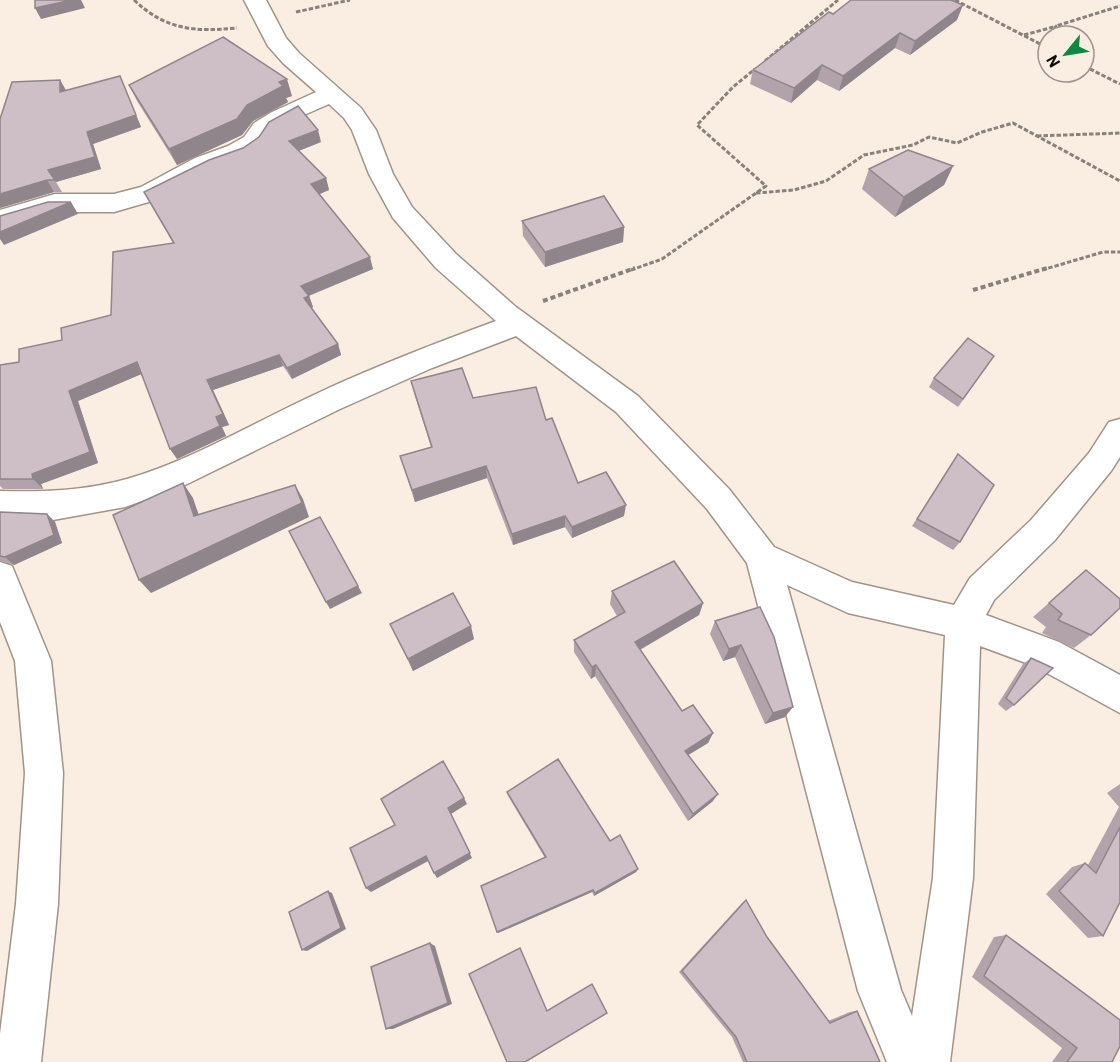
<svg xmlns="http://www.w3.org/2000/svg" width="1120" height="1062" viewBox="0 0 1120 1062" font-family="Barlow,sans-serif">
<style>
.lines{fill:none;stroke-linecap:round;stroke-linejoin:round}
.minor-casing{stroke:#a0948a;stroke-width:3}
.path-far1{stroke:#8a817a;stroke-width:3;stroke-dasharray:4.5 2;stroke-linecap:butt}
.path{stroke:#8a817a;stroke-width:4;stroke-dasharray:5 3;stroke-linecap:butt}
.minor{fill:#fff;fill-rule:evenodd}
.wall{fill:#b1a3a9}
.shaded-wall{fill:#90858a}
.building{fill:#cebec5;stroke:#90858a;stroke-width:1.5}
</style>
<rect width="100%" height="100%" fill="#faede2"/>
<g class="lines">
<g class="minor-casing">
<g id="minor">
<path d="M244,0H266L286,38L299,53L361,108L376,130L393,174L412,207L456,254L516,307L638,396L729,489L774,547L852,582L954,605L970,578L1031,520L1089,453L1109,422L1120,419V457L1111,471L1055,540L994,600L986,615L1059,642L1120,675V713L1034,666L980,646L973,878L950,1062H887L858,991L747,563L707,509L616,412L516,336L432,368L340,409L181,487L125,507L53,520L0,519V491C43,492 85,491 127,479C191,461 257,421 318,393C376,366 436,343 496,321L436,268L393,218L369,174L352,130L344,118L329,104L288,122L271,133L262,147L246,158L213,170L159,199L114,212H55L0,228V210L55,194H114L141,187L195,158L228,146L244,137L254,123L272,112L316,92L283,63L268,46ZM787,585L848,613L945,635L933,878L912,1016L901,990Z"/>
<path d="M0,562L12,566L51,661L63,773L58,904L41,1062H0V1034L16,904L25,773L15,661L0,622Z"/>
</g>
</g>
<g class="path-far1">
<path d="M134,0C166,30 194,32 237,28"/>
<path d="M955,0L1048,48"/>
<path d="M296,12L350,0"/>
<path d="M1024,35L1057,26"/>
<path d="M1051,36L1056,26L1120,6"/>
<path d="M765,61L838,0"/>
<path d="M1084,66L1120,84"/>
<path d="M1037,136L1120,133"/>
<path d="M756,193L794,190L826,181L864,155L913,145L929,137L957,143L982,132L1013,123L1120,181"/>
<path d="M631,270L662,259L766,186L697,125L733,87L755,69"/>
<path d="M1042,270L1103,252H1120"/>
</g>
<g class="path">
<path d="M973,290L1047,268"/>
<path d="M543,301L635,268"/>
</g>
<use href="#minor" class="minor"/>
</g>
<g class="wall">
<path d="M955,0V2L957,20L910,55L895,48L839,91L817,80L791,103L750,84L753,70L833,14Z"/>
<path d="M120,76L141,127L93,144L101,169L56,182L62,192H54L0,208L60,80L66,91Z"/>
<path d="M129,85L292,96L286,98L288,102L253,121L242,135L177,165L137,101Z"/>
<path d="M321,142L299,151L326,178L329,190L319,194L373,269L309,296L313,307L311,308L338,344L341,355L292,379L283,366L213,390L229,425L222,427L226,436L177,459L141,374L78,401L98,463L41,484L43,489H3L0,486V365L19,362L111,315L173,243L144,192Z"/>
<path d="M953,166L944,185L895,217L862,189L869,169Z"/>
<path d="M522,221L624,227L623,242L545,267L523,236Z"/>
<path d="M988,365L958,407L929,387L934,378Z"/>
<path d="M411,381L546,420L578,483L624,516L572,538L565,527L513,545L487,478L415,502L400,456L431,447L414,393Z"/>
<path d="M958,454L960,542L953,550L912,526Z"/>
<path d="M0,512L47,514L55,522L62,543L14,565L0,561Z"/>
<path d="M1086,570L1091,635L1074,648L1042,633L1046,627L1033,617Z"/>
<path d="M612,591L703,603L699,615L640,650L682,711L713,733L708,743L688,755L713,801L688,821L595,676L591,679L574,652V640L617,616L610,604Z"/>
<path d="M760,607L785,717L765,724L735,657L723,661L710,634L715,621Z"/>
<path d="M390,624L474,639L413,671Z"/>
<path d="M1031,658L1014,705L1006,711L998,704L1023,664Z"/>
<path d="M1120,784V902L1103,936L1088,938L1046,894L1072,867L1085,863L1088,865L1119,807L1107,793Z"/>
<path d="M507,792L610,841L638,869L636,872L594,896L592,892L498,933L545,858L508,796Z"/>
<path d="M746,900L767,937L828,1021L850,1012L857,1011L880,1062H743L732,1037L679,972L742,903Z"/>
<path d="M1006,935L1112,1062H1052L1062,1048L972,977L994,937Z"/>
</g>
<g class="shaded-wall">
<path d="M72,0H81L85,8L41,19L35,8Z"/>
<path d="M963,5L957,20L910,55L915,41Z"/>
<path d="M900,33L895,48L839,91L843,76Z"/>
<path d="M822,65L817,80L791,103L794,88Z"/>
<path d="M120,76L141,127L93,144L101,169L56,182L48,170L87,132Z"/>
<path d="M287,79L292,96L286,98L288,102L253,121L242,135L177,165L169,149L247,105L279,82Z"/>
<path d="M60,80L67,92H60Z"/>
<path d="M318,130L321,142L293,153L289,141Z"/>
<path d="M953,166L944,185L895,217L904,197Z"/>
<path d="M326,178L329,190L315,196L311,184Z"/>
<path d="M47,180L54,192L0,208V194Z"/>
<path d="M71,202L78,214L4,245L0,239V232Z"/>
<path d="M624,227L623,242L545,267V252Z"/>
<path d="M370,257L373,269L305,297L301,286Z"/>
<path d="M309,296L313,307L308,310L304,298Z"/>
<path d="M338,344L341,355L292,379L287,368Z"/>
<path d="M279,355L283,366L213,390L229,425L222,427L226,436L177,459L170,449L216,417L207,380Z"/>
<path d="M137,362L144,373L78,401L98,463L41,484L43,489L33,479L32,474L69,391Z"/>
<path d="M486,466L487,478L415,502L412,490Z"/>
<path d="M183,483L193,498L204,530L194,516Z"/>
<path d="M295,485L303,499L309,517L151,593L139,580Z"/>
<path d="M626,505L624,516L572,538V527Z"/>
<path d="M47,514L55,522L62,543L14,565L5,557Z"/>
<path d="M565,516V527L513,545L512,534Z"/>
<path d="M358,586L362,593L330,609L326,602Z"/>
<path d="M703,603L699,615L632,654L635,642Z"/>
<path d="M471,626L474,639L413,671L408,659Z"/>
<path d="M741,645L735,657L723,661L729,649Z"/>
<path d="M596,665L595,676L591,679L592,667Z"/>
<path d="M793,707L785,717L765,724L773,713Z"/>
<path d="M713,733L708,743L680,760L685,751Z"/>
<path d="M718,794L713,801L688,821L693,814Z"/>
<path d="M464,798L467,804L451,814L472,858L437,878L434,873L448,808Z"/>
<path d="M426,856L430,860L371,892L366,888Z"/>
<path d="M638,869L636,872L594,896L595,893Z"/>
<path d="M593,890L592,892L498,933L497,932Z"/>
<path d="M328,891L332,893L346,929L307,951L302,950Z"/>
<path d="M430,943L435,946L452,1004L393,1029H386Z"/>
</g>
<g class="building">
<path d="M35,0H72L35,8Z"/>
<path d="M851,0H951L963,5L915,41L900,33L843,76L822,65L794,88L753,70L829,12L833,14Z"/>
<path d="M223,37L287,79L279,82L283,86L247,105L237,119L169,149L129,85Z"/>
<path d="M120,76L136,115L87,132L95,157L48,170L55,180H47L0,194V119L12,82L60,80V92Z"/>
<path d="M298,106L318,130L289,141L326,178L311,184L370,257L301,286L309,296L304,298L338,344L287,368L279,355L207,380L223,414L216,417L220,426L170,449L137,362L69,391L90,452L32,474L33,479H0V365L19,362V349L62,340L61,328L111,315L113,252L174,243L144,192L209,160L243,148L259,137L269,122Z"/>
<path d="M908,150L953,166L904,197L869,169Z"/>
<path d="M604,196L624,227L545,252L522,221Z"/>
<path d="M48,202H71L0,232V216Z"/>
<path d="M968,338L994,356L963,399L934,378Z"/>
<path d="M462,368L473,398L536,387L546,420L552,418L578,483L606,472L626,505L572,527L565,516L512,534L486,466L412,490L400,456L432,447L411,381Z"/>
<path d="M958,454L994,485L960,542L917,519Z"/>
<path d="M183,483L194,516L295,485L302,503L139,580L113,515Z"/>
<path d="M0,512L47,514L54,535L5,557L0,556Z"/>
<path d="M320,517L358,586L326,602L289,531Z"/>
<path d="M674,561L703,603L635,642L682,711L693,705L713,733L685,751L718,794L693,814L596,665L592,667L574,640L625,612L612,591Z"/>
<path d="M1086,570L1120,599V608L1091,635L1058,620L1062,614L1049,603Z"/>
<path d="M453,593L471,626L408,659L390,624Z"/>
<path d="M760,607L774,637L793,707L773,713L741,645L729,649L715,621Z"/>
<path d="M1031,658L1053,668L1014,705L1006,698Z"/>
<path d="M558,759L610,841L620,835L638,869L595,893L593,890L497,932L481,886L546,857L507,792Z"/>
<path d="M443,761L464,798L448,808L470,853L434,873L426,856L366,888L350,848L395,825L381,799Z"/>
<path d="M1120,827V902L1103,936L1059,891L1085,863L1096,873Z"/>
<path d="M328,891L341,928L302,950L289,912Z"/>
<path d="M746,900L767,937L830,1023L857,1011L880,1062H747L736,1037L682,971Z"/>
<path d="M1006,935L1120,1020V1046L1112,1062H1067L1077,1048L984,976Z"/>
<path d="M430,943L448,1003L386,1029L371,967Z"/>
<path d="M520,948L547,1011L592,984L607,1013L525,1062H507L469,974Z"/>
</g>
<g transform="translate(1066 54) rotate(240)"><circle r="28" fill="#faede2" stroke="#9c938b" stroke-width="1.5"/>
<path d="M0-4.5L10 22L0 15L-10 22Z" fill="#0c8843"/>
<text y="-9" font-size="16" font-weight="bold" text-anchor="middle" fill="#100c09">N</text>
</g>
</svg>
